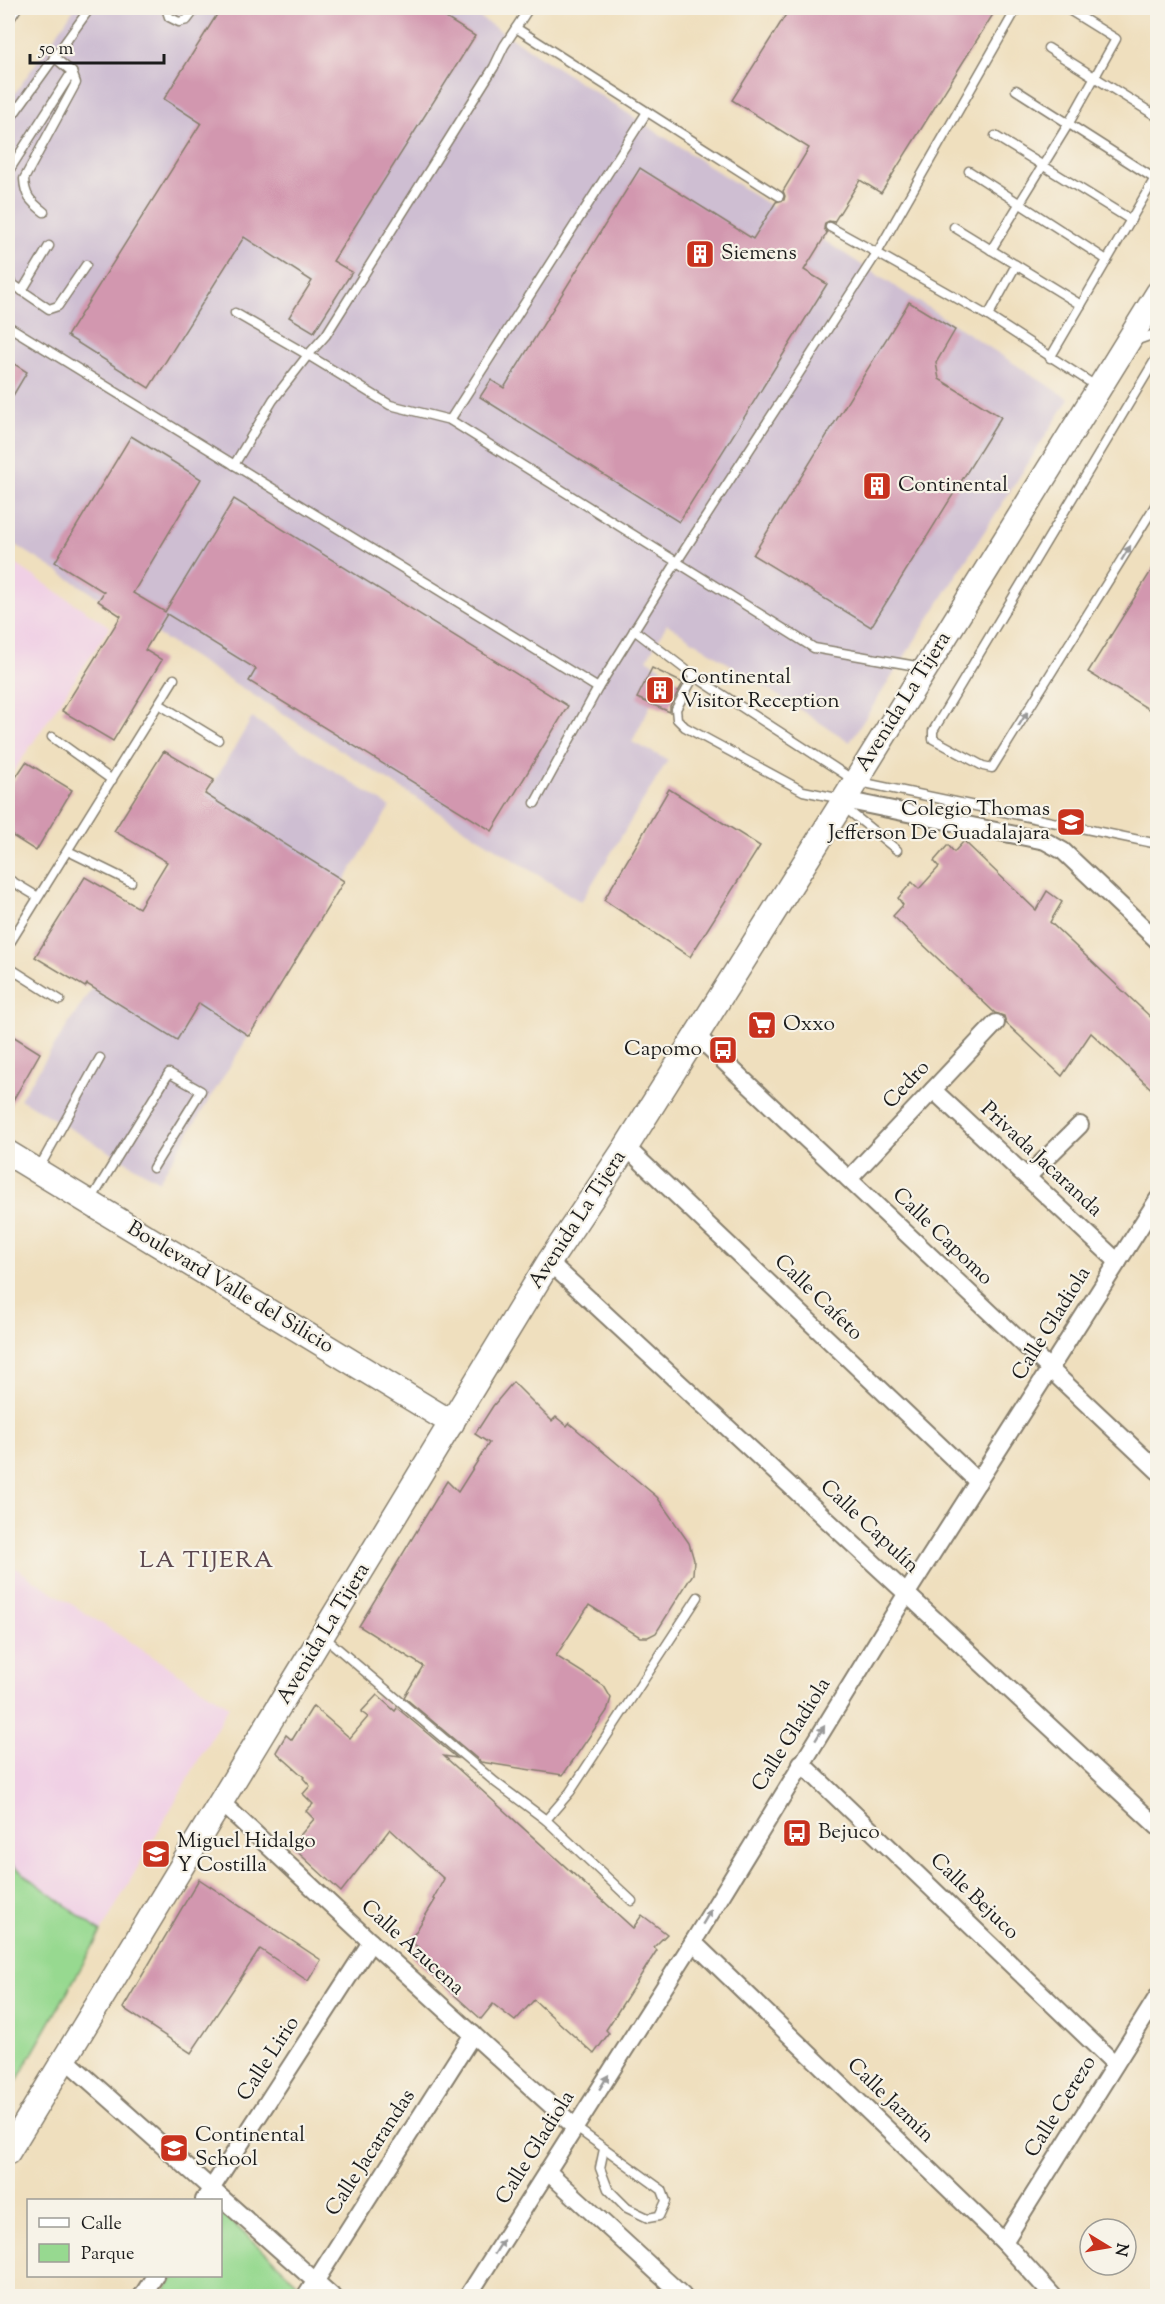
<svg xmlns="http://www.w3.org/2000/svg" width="1165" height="2304" viewBox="0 0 1165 2304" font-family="'Sorts Mill Goudy',serif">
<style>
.built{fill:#f0d0e5}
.industrial{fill:#cebed2}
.green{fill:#97d990;stroke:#5a7a56;stroke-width:1.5}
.building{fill:#d297af}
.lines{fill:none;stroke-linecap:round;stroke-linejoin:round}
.lane-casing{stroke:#867e6d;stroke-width:11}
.street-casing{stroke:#867e6d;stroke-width:20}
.secondary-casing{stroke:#867e6d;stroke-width:27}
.lane{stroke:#fff;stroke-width:8}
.street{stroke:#fff;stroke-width:16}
.secondary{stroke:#fff;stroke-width:24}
.oneway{fill:#999}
.labels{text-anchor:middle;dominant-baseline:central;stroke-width:4.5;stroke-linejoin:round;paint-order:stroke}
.poi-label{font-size:21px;fill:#1c1c1c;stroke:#f7f3e8;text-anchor:start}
.street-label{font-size:21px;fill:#1c1c1c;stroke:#f7f3e8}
.quarter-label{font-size:24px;letter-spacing:1.5px;fill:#5c474f;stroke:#f7f3e8}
</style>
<rect width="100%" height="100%" fill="#f7f3e8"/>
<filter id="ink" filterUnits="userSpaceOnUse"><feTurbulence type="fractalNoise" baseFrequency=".0167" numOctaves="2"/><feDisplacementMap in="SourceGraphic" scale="12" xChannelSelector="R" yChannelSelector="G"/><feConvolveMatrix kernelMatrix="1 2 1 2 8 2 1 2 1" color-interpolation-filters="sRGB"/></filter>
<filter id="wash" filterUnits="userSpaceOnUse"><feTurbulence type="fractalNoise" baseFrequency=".008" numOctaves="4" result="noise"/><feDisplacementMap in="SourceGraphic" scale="24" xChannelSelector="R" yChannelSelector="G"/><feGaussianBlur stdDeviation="1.35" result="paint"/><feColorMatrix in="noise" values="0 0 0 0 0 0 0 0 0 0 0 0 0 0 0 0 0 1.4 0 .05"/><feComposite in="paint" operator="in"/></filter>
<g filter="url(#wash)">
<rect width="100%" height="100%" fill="#efdfbe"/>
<g class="built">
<path d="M8,559L110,627L8,780Z"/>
<path d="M8,1563L229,1706L101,1932L8,1862Z"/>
</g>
<g class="industrial">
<path d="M75,8H465L1069,399L850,742L667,624L647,659L667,672L632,742L668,760L581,902L8,540V103Z"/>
<path d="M252,718L390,807L159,1181L20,1099L92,988Z"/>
</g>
<g class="green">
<path d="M8,1862L101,1932L10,2093L8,2091Z"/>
<path d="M221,2212L297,2282L288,2296H161L175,2276H220Z"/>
</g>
<g id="blocks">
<g class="building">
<path d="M221,8H430L475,36L333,261L352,272L314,332L289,317L312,281L244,237L149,388L67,336L201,123L164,99Z"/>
<path d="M790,8H997L881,193L860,180L834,222L829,221L825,223L824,228L827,233L804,270L827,284L679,522L480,397L491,380L504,388L640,168L753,239L776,202L784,200L785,196L783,191L809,148L732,100Z"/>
<path d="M909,302L955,330L936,363L939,379L1001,417L871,627L753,555Z"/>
<path d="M8,360L27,372L8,404Z"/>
<path d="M131,436L201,479L133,593L165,612L234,499L568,706L492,831L249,681L256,669L167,614L145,650L162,660L113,741L62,711L121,616L98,601L104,592L55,562Z"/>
<path d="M1158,560V715L1088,672Z"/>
<path d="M652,668L683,683L670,706V712L637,698Z"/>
<path d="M164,751L214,780L205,794L344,881L249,1036L199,1003L177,1040L87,984L85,987L35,957L85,877L139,908L167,862L114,831Z"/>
<path d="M26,762L72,790L36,851L8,833V789Z"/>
<path d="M669,789L760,846L690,957L604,900Z"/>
<path d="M964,841L1036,910L1047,891L1062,902L1050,922L1158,1024V1095L1091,1033L1062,1076L1006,1023L1004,1016L995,1013L893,916L903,905L898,898L912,882L919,889L939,867L934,861L948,845L954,852Z"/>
<path d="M8,1033L40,1053L8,1109Z"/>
<path d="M513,1382L552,1421L556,1417L567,1426L569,1423L657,1497L689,1543L694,1560L693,1574L656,1633L648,1637H640L589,1605L556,1656L604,1686L611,1698L607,1711L563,1775L481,1762L404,1697L423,1666L359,1626L447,1481L458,1492L489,1443L475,1434L493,1406Z"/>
<path d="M377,1695L395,1711L397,1708L457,1758L444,1756L633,1928L642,1915L667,1934L654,1947L657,1950L606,2030L609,2033L594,2054L534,2000L515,2021L493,2004L481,2019L412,1957L419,1948L410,1941L435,1900L433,1899L444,1879L390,1829L341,1892L291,1846L314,1819L306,1811L313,1804L303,1794L310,1786L303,1778L304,1777L276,1752L286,1735L292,1740L313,1706L350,1738L368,1717L361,1712Z"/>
<path d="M199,1879L321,1960L308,1981L260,1949L191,2053L123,2008Z"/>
</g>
</g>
</g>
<g filter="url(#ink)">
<use href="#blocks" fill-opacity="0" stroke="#867e6d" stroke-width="1.5"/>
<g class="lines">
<g class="lane-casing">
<g id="lane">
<path d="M166,8L169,17L179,22L187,20L196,8"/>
<path d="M8,22L17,8"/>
<path d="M516,28L779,196"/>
<path d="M1048,48L1158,117"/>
<path d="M1016,90L1155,179"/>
<path d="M8,122L90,8"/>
<path d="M995,136L1131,220"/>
<path d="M969,171L1107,260"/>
<path d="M8,172L72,72L54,57"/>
<path d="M44,212C30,201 25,196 24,179L76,83L72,72"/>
<path d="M830,227L877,253L1017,8"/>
<path d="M954,227L1081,305"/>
<path d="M8,228V226"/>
<path d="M991,250L1069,123L1116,39L1066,8"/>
<path d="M8,281L49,309L58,306L86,265"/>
<path d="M22,291L49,246"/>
<path d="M235,313L308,355L326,335L494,67L504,46L529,8"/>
<path d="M988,316L1016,265"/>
<path d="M8,326L598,688"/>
<path d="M1135,341L1152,335L1158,336"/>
<path d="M1158,355L933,731V739L983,766L992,768L1158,501"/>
<path d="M1050,358L1158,173"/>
<path d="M450,420L647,112"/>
<path d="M234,465L273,400L308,355L390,405L450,420L814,648L922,667"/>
<path d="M634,630L694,676L855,781L1158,844"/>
<path d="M694,676L676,709L677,719L685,727L803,791L842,799"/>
<path d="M159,704L218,740"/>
<path d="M52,737L112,780"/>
<path d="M535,803L598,688L676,563L877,253L988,316L1099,388"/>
<path d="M844,807L897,850"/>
<path d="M68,851L131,882"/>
<path d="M8,879L38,897"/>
<path d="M8,946L174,679"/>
<path d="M8,967L60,1000"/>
<path d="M39,1168L100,1058"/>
<path d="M91,1200L169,1073L201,1091L153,1168"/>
<path d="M323,1636L495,1782L546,1820L570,1792L698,1597"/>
<path d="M546,1820L632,1901"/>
<path d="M575,2127L662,2190L666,2201L659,2216L648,2218L627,2208L608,2189L600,2168L604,2149"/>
</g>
</g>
<g class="street-casing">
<g id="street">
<path d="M844,800L1045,841L1063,851L1158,941"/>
<path d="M696,1035L1158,1471"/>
<path d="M933,1090L1118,1262"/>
<path d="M626,1147L978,1482"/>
<path d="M1027,1177L1080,1125"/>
<path d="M849,1179L996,1023"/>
<path d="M549,1262L1158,1827"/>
<path d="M801,1763L1115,2064"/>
<path d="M221,1802L371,1942L575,2127"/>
<path d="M693,1942L1004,2242L1053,2296"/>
<path d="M64,2058L332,2296"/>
<path d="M547,2171L683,2296"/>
<path d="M204,2200L371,1942"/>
<path d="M1004,2242L1158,1996"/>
<path d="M142,2296L155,2276"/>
<path d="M306,2296L473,2034"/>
<path d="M468,2296L693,1942L907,1593L1158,1199"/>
</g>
</g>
<g class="secondary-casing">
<g id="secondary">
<path d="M8,1153L452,1423"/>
<path d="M8,2152L549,1262L626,1147L841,805L1158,293"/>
</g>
</g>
<use href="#lane" class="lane"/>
<use href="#street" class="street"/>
<use href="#secondary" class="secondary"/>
</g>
<defs><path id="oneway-solid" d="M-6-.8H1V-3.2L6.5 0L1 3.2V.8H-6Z" transform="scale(1.5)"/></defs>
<g class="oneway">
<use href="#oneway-solid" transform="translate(1126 553) rotate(-58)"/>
<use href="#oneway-solid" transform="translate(1023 719) rotate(-58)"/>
<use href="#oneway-solid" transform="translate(820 1733) rotate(-58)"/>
<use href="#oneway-solid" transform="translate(707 1917) rotate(-59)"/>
<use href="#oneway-solid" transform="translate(604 2082) rotate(-58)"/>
<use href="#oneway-solid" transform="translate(499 2247) rotate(-58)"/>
</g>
</g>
<defs>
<g id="building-square" transform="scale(1.5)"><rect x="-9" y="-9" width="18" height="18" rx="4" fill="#c8321e" stroke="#f7f3e8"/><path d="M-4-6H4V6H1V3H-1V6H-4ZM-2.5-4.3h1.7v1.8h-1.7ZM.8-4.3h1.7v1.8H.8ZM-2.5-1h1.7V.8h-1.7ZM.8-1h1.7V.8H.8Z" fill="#fff"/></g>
<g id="university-square" transform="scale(1.5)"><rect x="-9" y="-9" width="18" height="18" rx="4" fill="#c8321e" stroke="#f7f3e8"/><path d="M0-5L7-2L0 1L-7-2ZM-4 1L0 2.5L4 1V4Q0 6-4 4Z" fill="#fff"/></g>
<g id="supermarket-square" transform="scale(1.5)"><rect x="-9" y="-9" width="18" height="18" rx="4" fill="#c8321e" stroke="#f7f3e8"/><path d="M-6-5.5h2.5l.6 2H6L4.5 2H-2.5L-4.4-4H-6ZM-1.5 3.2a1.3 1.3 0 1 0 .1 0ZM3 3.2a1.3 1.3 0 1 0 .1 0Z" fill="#fff"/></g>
<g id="bus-square" transform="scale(1.5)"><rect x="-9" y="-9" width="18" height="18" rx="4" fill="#c8321e" stroke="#f7f3e8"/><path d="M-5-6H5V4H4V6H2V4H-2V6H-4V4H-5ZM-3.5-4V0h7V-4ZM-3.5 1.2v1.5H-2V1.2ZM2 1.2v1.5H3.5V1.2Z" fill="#fff"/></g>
<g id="school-square" transform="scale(1.5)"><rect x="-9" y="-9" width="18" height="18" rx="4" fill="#c8321e" stroke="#f7f3e8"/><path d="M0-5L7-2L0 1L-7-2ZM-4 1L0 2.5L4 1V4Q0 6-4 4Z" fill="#fff"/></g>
</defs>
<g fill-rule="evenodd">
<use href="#building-square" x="700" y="254"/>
<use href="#building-square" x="877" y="486"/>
<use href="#building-square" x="660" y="690"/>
<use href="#university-square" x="1071" y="822"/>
<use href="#supermarket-square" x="762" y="1025"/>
<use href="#bus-square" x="723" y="1050"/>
<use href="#bus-square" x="797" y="1833"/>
<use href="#school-square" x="156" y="1854"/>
<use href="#school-square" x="174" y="2148"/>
</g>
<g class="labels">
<g class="poi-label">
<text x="721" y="254">Siemens</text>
<text x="898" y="486">Continental</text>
<text x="681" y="678">Continental<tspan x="681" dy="24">Visitor Reception</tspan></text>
<text x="1050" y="810" text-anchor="end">Colegio Thomas<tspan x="1050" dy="24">Jefferson De Guadalajara</tspan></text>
<text x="783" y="1025">Oxxo</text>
<text x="702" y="1050" text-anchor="end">Capomo</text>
<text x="818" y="1833">Bejuco</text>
<text x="177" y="1842">Miguel Hidalgo<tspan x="177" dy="24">Y Costilla</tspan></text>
<text x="195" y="2136">Continental<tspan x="195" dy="24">School</tspan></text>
</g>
<g class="street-label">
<text transform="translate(904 702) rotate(-58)">Avenida La Tijera</text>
<text transform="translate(907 1085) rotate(-47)">Cedro</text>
<text transform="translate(1041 1160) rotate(43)">Privada Jacaranda</text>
<text transform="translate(578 1220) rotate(-57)">Avenida La Tijera</text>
<text transform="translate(942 1237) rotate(44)">Calle Capomo</text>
<text transform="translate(230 1288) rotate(31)">Boulevard Valle del Silicio</text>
<text transform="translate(818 1298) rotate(44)">Calle Cafeto</text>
<text transform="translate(1052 1324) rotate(-58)">Calle Gladiola</text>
<text transform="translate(869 1527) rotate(43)">Calle Capulín</text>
<text transform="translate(324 1634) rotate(-59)">Avenida La Tijera</text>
<text transform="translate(792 1735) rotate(-58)">Calle Gladiola</text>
<text transform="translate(974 1897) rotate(44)">Calle Bejuco</text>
<text transform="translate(412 1948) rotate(42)">Calle Azucena</text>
<text transform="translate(269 2059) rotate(-57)">Calle Lirio</text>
<text transform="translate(890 2101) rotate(44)">Calle Jazmín</text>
<text transform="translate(1061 2107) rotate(-58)">Calle Cerezo</text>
<text transform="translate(536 2148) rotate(-58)">Calle Gladiola</text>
<text transform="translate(371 2153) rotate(-57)">Calle Jacarandas</text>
</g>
<g class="quarter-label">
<text x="207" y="1561">LA TIJERA</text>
</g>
</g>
<rect width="1165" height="2304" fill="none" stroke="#f7f3e8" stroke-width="30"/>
<rect x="27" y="2199" width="195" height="78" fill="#f7f3e8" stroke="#9f9d96" stroke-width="1.5"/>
<rect x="39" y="2218" width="30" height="9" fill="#ffffff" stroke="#9f9d96" stroke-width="1.5"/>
<text x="81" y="2229" font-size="18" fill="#1c1c1c">Calle</text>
<rect x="39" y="2244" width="30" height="18" fill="#97d990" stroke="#9f9d96" stroke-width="1.5"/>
<text x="81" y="2259" font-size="18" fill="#1c1c1c">Parque</text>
<g transform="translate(1108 2247) rotate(101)"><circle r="28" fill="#f7f3e8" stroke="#9f9d96" stroke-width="1.5"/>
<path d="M0-4.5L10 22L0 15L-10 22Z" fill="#c8321e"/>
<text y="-9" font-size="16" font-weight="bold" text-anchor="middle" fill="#1c1c1c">N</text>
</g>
<path d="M30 54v9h134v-9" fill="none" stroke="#1c1c1c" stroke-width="3"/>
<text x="39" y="54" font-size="18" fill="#1c1c1c" stroke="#f7f3e8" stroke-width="4.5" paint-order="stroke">50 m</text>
</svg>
